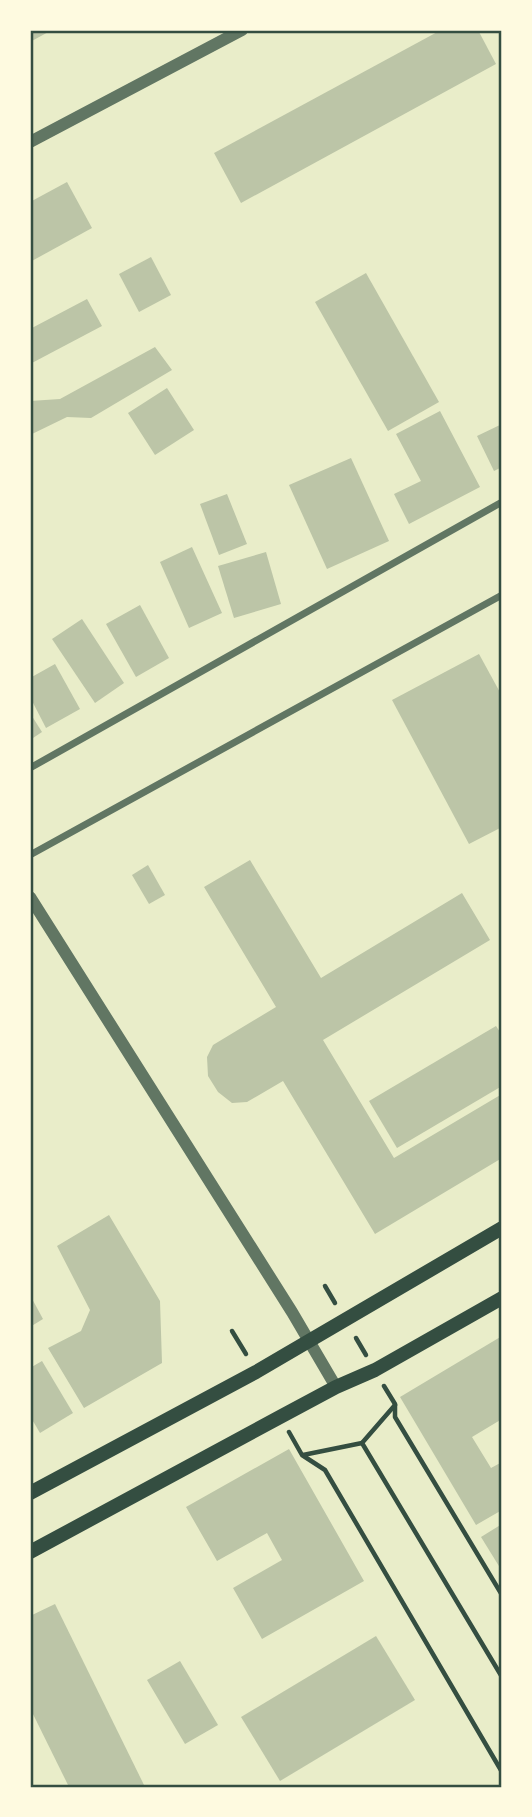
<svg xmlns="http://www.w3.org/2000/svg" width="532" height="1817" viewBox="0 0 532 1817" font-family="'PT Sans Narrow',sans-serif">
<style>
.building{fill:#bcc5a7}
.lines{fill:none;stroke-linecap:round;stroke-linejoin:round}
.path{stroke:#344e41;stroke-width:4.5}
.minor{stroke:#617663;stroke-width:7}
.tertiary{stroke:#617663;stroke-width:12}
.secondary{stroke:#344e41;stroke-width:14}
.neatline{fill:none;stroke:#344e41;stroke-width:2.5}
</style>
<rect width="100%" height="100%" fill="#e9edc9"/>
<g class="building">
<path d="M30,30H52L30,42Z"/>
<path d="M441,30H478L496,64L241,203L214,153Z"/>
<path d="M67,182L92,228L30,262V202Z"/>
<path d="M151,257L171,295L139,312L119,274Z"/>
<path d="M366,273L439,402L388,431L315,302Z"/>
<path d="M87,299L102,326L30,364V329Z"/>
<path d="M155,347L172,370L91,418L67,417L30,435V401L60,399Z"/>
<path d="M167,388L194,430L155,455L128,413Z"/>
<path d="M440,411L480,487L409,524L394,494L421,481L396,434Z"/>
<path d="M502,424V467L494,471L477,436Z"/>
<path d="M351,458L389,541L327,569L289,485Z"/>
<path d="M227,494L247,544L219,555L200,504Z"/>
<path d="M192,547L222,613L189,628L160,562Z"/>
<path d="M266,552L281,604L234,618L218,566Z"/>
<path d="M140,605L169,658L136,677L106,624Z"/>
<path d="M82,619L124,683L95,703L52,639Z"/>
<path d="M479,654L502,696V827L469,844L392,700Z"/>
<path d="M55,664L80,709L46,728L30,697V678Z"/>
<path d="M30,713L42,732L30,740Z"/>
<path d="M250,860L321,978L462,893L490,940L323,1040L394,1158L502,1094V1158L375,1234L283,1081L247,1102L232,1103L218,1092L208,1076L207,1057L213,1045L276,1007L204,887Z"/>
<path d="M148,865L165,895L149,904L132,875Z"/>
<path d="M496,1026L502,1035V1086L397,1148L369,1101Z"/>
<path d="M109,1215L160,1301L162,1363L84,1408L48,1348L81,1331L90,1310L57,1246Z"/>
<path d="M30,1295L43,1319L30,1327Z"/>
<path d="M502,1336V1419L472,1437L491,1468L502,1462V1510L476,1525L400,1397Z"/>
<path d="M42,1361L73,1413L40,1433L30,1416V1368Z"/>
<path d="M289,1449L364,1581L262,1639L233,1588L282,1560L267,1533L217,1561L186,1507Z"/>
<path d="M502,1524V1571L481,1537Z"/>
<path d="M55,1604L145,1787H69L30,1708V1616Z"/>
<path d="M376,1636L415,1700L280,1781L241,1717Z"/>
<path d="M180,1661L218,1725L185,1744L147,1680Z"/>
</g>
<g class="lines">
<g class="path">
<path d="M325,1286L335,1303"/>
<path d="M232,1331L246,1354"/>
<path d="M356,1338L366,1355"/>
<path d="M384,1386L395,1404V1417L502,1595"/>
<path d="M395,1405L362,1443L502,1677"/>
<path d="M289,1432L302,1455L325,1470L502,1772"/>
<path d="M303,1455L362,1443"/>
</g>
<g class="minor">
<path d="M30,768L502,502"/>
<path d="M30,855L502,595"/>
</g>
<g class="tertiary">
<path d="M30,142L242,30"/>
<path d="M30,897L292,1312L336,1387"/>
</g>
<g class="secondary">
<path d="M30,1493L256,1372L502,1228"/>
<path d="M30,1552L280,1417L336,1387L375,1370L502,1298"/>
</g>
</g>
<rect width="532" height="1817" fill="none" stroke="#fefae0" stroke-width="63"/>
<rect x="32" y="32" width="468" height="1754" class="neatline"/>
</svg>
